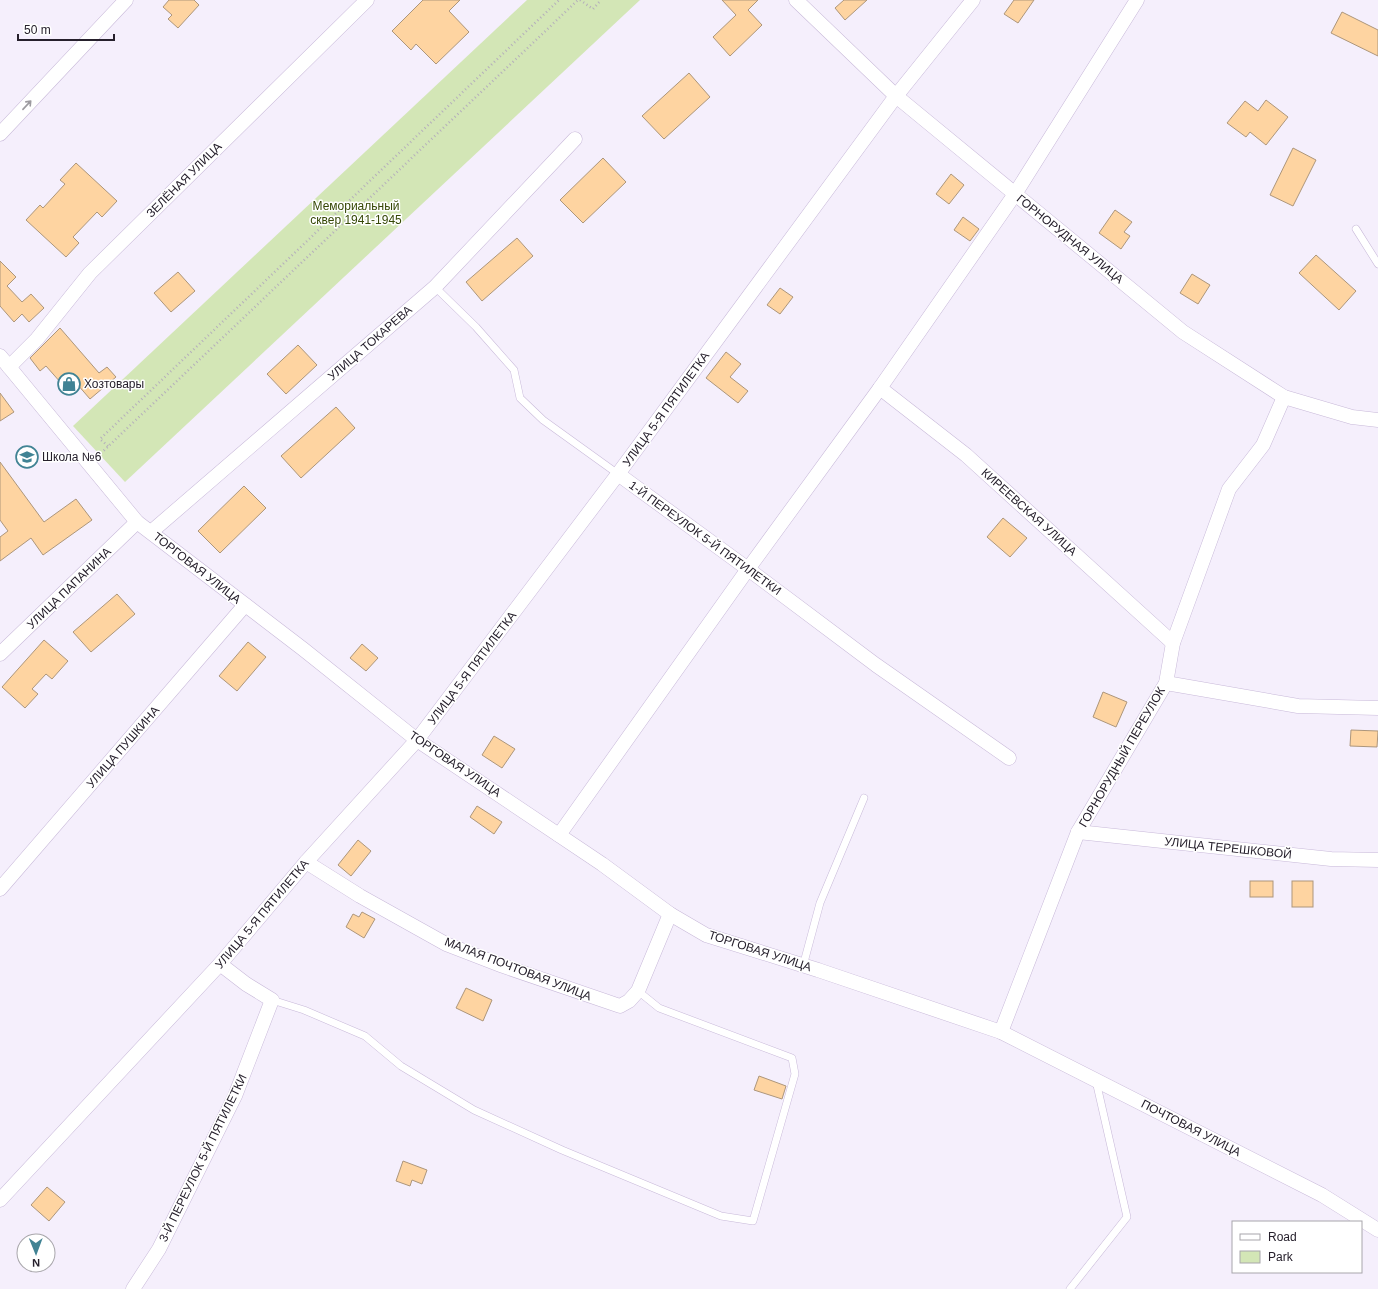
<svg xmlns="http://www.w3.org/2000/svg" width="1378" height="1289" viewBox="0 0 1378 1289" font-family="Arial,sans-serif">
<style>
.green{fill:#d3e6b6}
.building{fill:#fed4a1;stroke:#ad967b}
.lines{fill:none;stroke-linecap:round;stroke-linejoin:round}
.lane-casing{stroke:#c8b9d9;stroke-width:8}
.street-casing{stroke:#c8b9d9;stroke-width:15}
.path{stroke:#b4aebb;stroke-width:2.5;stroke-dasharray:1 3;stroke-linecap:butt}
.lane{stroke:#fff;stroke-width:7}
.street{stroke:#fff;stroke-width:14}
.oneway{stroke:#9d9ba0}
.labels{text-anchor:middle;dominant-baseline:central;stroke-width:3;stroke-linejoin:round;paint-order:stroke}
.street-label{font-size:12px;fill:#26202c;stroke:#fff}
.park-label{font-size:12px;fill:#354705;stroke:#fff}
.poi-label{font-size:12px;fill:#26202c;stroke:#fff;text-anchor:start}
</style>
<rect width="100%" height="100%" fill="#f5effc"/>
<path class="green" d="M527,0H640L125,482L73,426Z"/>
<g class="building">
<path d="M169,0H194L199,5L178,28L168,19L172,15L163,7Z"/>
<path d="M423,0H460L449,11L469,32L436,64L416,44L411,50L392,31Z"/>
<path d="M722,0H758L748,10L762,25L730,56L713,37L736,15Z"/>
<path d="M844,0H867L845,20L835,8Z"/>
<path d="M1014,0H1034L1018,23L1004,14Z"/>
<path d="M1342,12L1378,30V56L1331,33Z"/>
<path d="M689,73L710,97L664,139L642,116Z"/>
<path d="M1266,100L1288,117L1266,145L1250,132L1246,137L1227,123L1245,101L1258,111Z"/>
<path d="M1293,148L1316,160L1293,206L1270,195Z"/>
<path d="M603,158L626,182L583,223L560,200Z"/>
<path d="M76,163L117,201L102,217L97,212L73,237L79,243L66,257L26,220L40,205L43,208L65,184L60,180Z"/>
<path d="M951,174L964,185L949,204L936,194Z"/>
<path d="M1115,210L1132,222L1124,232L1130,236L1121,249L1099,233Z"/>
<path d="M963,217L979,229L970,241L954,230Z"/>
<path d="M517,238L533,256L482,301L466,282Z"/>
<path d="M1316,255L1356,291L1339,310L1299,273Z"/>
<path d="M0,261L16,277L7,286L22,302L31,294L44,308L29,322L22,314L14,322L0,306Z"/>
<path d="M178,272L195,291L171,312L154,293Z"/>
<path d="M1192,274L1210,285L1198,304L1180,293Z"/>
<path d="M780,288L793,297L780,314L767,305Z"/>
<path d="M60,328L99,373L107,367L116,377L90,399L77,384L69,392L46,366L40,371L30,358Z"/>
<path d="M298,345L317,365L286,394L267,374Z"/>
<path d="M726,352L741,364L730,377L748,391L738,403L706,378Z"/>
<path d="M0,393L14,412L0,421Z"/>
<path d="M336,407L355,428L301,478L281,456Z"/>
<path d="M0,462L44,522L76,499L92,520L43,555L31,538L0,561V537L8,531L0,520Z"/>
<path d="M244,486L266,508L220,553L198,531Z"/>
<path d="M1003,518L1027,538L1010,557L987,537Z"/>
<path d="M117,594L135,614L91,652L73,632Z"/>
<path d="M44,640L68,661L52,679L46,674L32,689L38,694L25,708L2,687Z"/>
<path d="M248,642L266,657L237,691L219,676Z"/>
<path d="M362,644L378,658L366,671L350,658Z"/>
<path d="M1103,692L1127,702L1116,727L1093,717Z"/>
<path d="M1351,730L1378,731L1377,747L1350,746Z"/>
<path d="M494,736L515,749L502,768L482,755Z"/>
<path d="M477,806L502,822L494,834L470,817Z"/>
<path d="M358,840L371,851L351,876L338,865Z"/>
<rect x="1250" y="881" width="23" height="16"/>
<rect x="1292" y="881" width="21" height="26"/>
<path d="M362,912L375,919L364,938L346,927L353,914L359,917Z"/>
<path d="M466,988L492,1000L483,1021L456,1008Z"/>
<path d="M759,1076L786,1086L782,1099L754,1090Z"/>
<path d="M403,1161L427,1170L422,1184L412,1180L410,1186L396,1181Z"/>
<path d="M47,1187L65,1202L49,1221L31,1205Z"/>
</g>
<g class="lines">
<g class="lane-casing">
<g id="lane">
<path d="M1356,229L1378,264"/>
<path d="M435,287L476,327L514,370L520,398L543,420L618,474"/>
<path d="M803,966L820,903L864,798"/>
<path d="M272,1000L304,1010L365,1036L401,1066L474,1110L562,1150L721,1216L753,1221L795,1074L792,1058L659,1008L638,991"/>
<path d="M1070,1289L1127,1217L1096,1081"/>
</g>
</g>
<g class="street-casing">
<g id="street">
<path d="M796,0L896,96L1183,332L1284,397L1352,417L1378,420"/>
<path d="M0,134L126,0"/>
<path d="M0,356L137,522L303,649L417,740L602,864L670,914L706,935L818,970L1001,1032L1322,1195L1378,1230"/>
<path d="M9,367L37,339L90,273L367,0"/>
<path d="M880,388L966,455L1173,643"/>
<path d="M618,474L748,569L876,665L1009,758"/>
<path d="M151,532L435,287L575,139"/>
<path d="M0,654L137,522"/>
<path d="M1166,683L1298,706L1378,708"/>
<path d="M1078,832L1331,859L1378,860"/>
<path d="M559,835L748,569L880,388L1015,194L1137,0"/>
<path d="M306,862L360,896L446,944L503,966L620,1006L629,1001L638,991L670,914"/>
<path d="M0,889L245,605"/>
<path d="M1001,1032L1078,832L1166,683L1173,643L1229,489L1263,445L1284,397"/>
<path d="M0,1200L220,964L306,862L417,740L618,474L896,96L973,0"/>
<path d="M133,1289L159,1249L235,1096L272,1000L246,984L220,964"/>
</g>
</g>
<g class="path">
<path d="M580,0L593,9L601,0"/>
<path d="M108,446L100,439L559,0"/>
<path d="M98,456L578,0"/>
</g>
<use href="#lane" class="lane"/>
<use href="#street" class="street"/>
</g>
<defs><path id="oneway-shaft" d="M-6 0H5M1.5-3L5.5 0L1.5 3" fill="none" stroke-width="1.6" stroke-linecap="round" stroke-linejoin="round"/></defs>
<use class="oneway" href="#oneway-shaft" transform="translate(27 105) rotate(-47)"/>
<defs>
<g id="shop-ring" transform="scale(1.15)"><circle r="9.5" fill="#fff" stroke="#418394" stroke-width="1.5"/><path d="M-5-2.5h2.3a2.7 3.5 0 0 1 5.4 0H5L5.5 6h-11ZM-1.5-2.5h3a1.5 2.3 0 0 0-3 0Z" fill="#418394"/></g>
<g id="school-ring" transform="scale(1.15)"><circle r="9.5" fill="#fff" stroke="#418394" stroke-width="1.5"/><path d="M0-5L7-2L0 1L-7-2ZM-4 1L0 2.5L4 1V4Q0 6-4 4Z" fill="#418394"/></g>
</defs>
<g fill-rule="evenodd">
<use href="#shop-ring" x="69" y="384"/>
<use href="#school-ring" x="27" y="457"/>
</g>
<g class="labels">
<g class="street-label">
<text transform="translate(184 180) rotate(-45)">ЗЕЛЁНАЯ УЛИЦА</text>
<text transform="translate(1070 239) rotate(39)">ГОРНОРУДНАЯ УЛИЦА</text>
<text transform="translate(370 343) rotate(-41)">УЛИЦА ТОКАРЕВА</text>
<text transform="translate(666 409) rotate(-54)">УЛИЦА 5-Я ПЯТИЛЕТКА</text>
<text transform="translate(1029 512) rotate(42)">КИРЕЕВСКАЯ УЛИЦА</text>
<text transform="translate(705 538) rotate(36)">1-Й ПЕРЕУЛОК 5-Й ПЯТИЛЕТКИ</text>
<text transform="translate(197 568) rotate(38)">ТОРГОВАЯ УЛИЦА</text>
<text transform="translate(69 588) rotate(-44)">УЛИЦА ПАПАНИНА</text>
<text transform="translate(472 668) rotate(-53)">УЛИЦА 5-Я ПЯТИЛЕТКА</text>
<text transform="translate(123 747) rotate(-49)">УЛИЦА ПУШКИНА</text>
<text transform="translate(1122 757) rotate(-60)">ГОРНОРУДНЫЙ ПЕРЕУЛОК</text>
<text transform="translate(455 764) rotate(34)">ТОРГОВАЯ УЛИЦА</text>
<text transform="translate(1228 848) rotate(6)">УЛИЦА ТЕРЕШКОВОЙ</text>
<text transform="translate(262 914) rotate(-50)">УЛИЦА 5-Я ПЯТИЛЕТКА</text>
<text transform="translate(760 951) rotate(18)">ТОРГОВАЯ УЛИЦА</text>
<text transform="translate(518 969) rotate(21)">МАЛАЯ ПОЧТОВАЯ УЛИЦА</text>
<text transform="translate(1191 1128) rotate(27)">ПОЧТОВАЯ УЛИЦА</text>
<text transform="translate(203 1158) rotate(-64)">3-Й ПЕРЕУЛОК 5-Й ПЯТИЛЕТКИ</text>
</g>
<g class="park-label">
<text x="356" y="206">Мемориальный<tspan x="356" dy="14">сквер 1941-1945</tspan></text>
</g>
<g class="poi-label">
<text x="84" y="384">Хозтовары</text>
<text x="42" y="457">Школа №6</text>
</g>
</g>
<rect x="1232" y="1221" width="130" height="52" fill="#ffffff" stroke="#a8a6ab"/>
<rect x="1240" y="1234" width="20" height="6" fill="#ffffff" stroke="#a8a6ab"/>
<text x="1268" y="1241" font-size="12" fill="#26202c">Road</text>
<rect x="1240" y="1251" width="20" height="12" fill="#d3e6b6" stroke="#a8a6ab"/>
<text x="1268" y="1261" font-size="12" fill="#26202c">Park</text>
<g transform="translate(36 1253) rotate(179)"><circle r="19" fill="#ffffff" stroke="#a8a6ab"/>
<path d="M0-3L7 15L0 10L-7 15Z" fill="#418394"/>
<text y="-6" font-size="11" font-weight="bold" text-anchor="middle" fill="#26202c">N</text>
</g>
<path d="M18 34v6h96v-6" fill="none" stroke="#26202c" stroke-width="2"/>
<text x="24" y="34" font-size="12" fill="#26202c" stroke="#ffffff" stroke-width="3" paint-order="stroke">50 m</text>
</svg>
